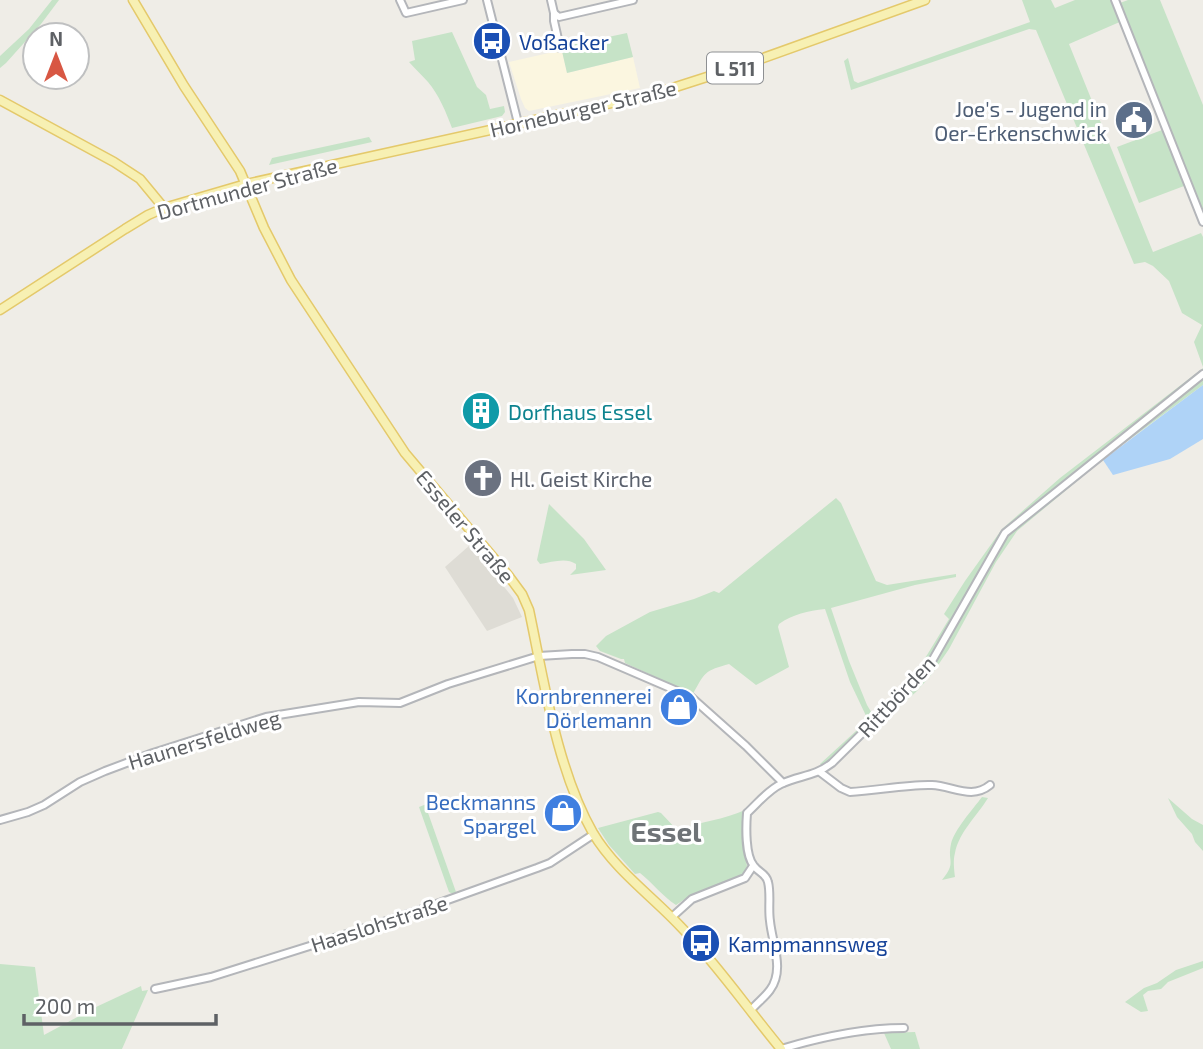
<svg xmlns="http://www.w3.org/2000/svg" width="1203" height="1049" viewBox="0 0 1203 1049" font-family="'Exo 2',sans-serif">
<style>
.commercial{fill:#fbf6e0}
.education{fill:#dedcd5}
.green{fill:#c6e3c7}
.water{fill:#afd3f7}
.lines{fill:none;stroke-linecap:round;stroke-linejoin:round}
.minor-casing{stroke:#b4b6ba;stroke-width:10}
.major-casing{stroke:#e4c96b;stroke-width:11}
.minor{stroke:#fff;stroke-width:6}
.major{stroke:#f7f0b3;stroke-width:8}
.labels{text-anchor:middle;dominant-baseline:central;stroke-width:6;stroke-linejoin:round;paint-order:stroke}
.shield{fill:#fff;stroke:#8e9093;stroke-width:2}
.shield-label{font-size:19px;font-weight:bold;fill:#5e6165}
.transit-label{font-size:21px;fill:#164399;stroke:#fff;text-anchor:start}
.street-label{font-size:21px;fill:#5e6165;stroke:#fff}
.service-label{font-size:21px;fill:#4e5e75;stroke:#fff;text-anchor:end}
.culture-label{font-size:21px;fill:#0d838f;stroke:#fff;text-anchor:start}
.worship-label{font-size:21px;fill:#5b616d;stroke:#fff;text-anchor:start}
.shop-label{font-size:21px;fill:#366cbe;stroke:#fff;text-anchor:end}
.district-label{font-size:28px;font-weight:bold;fill:#6f7377;stroke:#fff}
</style>
<rect width="100%" height="100%" fill="#efede7"/>
<path class="commercial" d="M562,50L567,73L633,57L640,88L529,111L525,108L521,99L509,62Z"/>
<path class="education" d="M470,545L513,598L522,617L487,631L445,567Z"/>
<g class="green">
<path d="M52,0H59L41,24L6,63L0,68V56L29,29Z"/>
<path d="M1022,0H1051L1055,8L1075,0H1114L1122,21L1069,44L1153,252L1201,233L1203,237V367L1194,342L1202,325L1182,313L1169,281L1153,266L1145,262L1134,264L1036,30L1029,29L851,90L844,61L848,58L854,81L858,83L1030,22Z"/>
<path d="M1128,0H1160L1203,105V211L1120,3Z"/>
<path d="M452,32L477,87L486,95L490,109L504,106L505,112L502,116L452,128C446,112 439,95 428,82C422,75 415,69 409,62L415,60L412,41Z"/>
<path d="M627,33L633,57L567,73L561,47Z"/>
<path d="M1162,130L1184,186L1139,203L1117,147Z"/>
<path d="M369,137L372,142L269,165L272,158Z"/>
<path d="M1203,368V385L1106,457L1017,531L996,562L949,649L932,674L916,692L826,771L820,764L868,720L850,682L825,609C808,611 793,614 779,624L778,627L789,667L756,685L729,664C704,671 705,672 693,694L625,663L624,659H621L600,651L596,646L606,636L650,612L694,599L714,591L719,593L836,498L841,503L876,581L887,585L956,574V577L915,585L831,608L849,661L867,705L873,715L903,689L927,655L949,619L944,614L965,581L1002,529L1060,478Z"/>
<path d="M549,504L584,539L606,570L570,575L576,569V564C566,557 552,562 540,564L537,560Z"/>
<path d="M982,797L988,798C977,816 959,832 955,853C953,860 954,869 955,877L942,880C957,862 947,862 951,844C954,830 973,809 982,797Z"/>
<path d="M1168,798L1192,819L1203,825V851L1195,842L1192,834L1177,817Z"/>
<path d="M429,803L432,805L427,810L456,892L472,887H479L455,895L449,892L419,807Z"/>
<path d="M745,810L742,835L747,866L744,873L739,877L691,895L676,905C662,896 653,883 640,873L635,874L609,845L598,828L658,812L661,813L678,831C700,821 724,820 745,810Z"/>
<path d="M1203,961V968L1168,982L1161,989L1148,991L1143,995L1148,1011L1141,1012L1125,1002L1144,988L1157,983L1176,970Z"/>
<path d="M0,964L35,967L44,1035L96,1007L141,986L142,991L148,990L122,1049H0Z"/>
<path d="M915,1032L920,1049H891L884,1033Z"/>
</g>
<path class="water" d="M1203,385V439L1170,459L1113,475L1103,460Z"/>
<g class="lines">
<g class="minor-casing">
<g id="minor">
<path d="M400,0L406,13L463,0"/>
<path d="M487,0L518,123"/>
<path d="M551,0L554,13L559,17L633,0"/>
<path d="M1115,0L1203,222"/>
<path d="M554,13V21L560,48"/>
<path d="M820,772L841,788L850,792C875,791 908,784 932,785C953,786 972,800 990,785"/>
<path d="M0,820L28,812L44,805L80,782L105,771L153,753L266,717L359,702L400,703L448,684L539,656L572,654H585L598,657L691,697L746,746L783,783"/>
<path d="M672,917L692,899L745,878L753,866"/>
<path d="M155,989L211,977L316,944L417,911L537,868L550,863L594,834"/>
<path d="M751,1010C757,1003 765,997 770,990C785,970 772,943 770,921C768,908 771,894 768,882C766,873 759,873 754,866C745,856 746,826 747,813C757,804 768,790 781,784C800,775 814,777 832,763L928,668L1005,533L1203,374"/>
<path d="M781,1049C821,1037 863,1028 904,1028"/>
</g>
</g>
<g class="major-casing">
<g id="major">
<path d="M133,0L184,86L240,171L264,228L291,280L405,453L508,575L522,594L529,610C544,681 557,770 593,833C615,870 652,896 680,926C717,964 747,1008 781,1049"/>
<path d="M0,100L114,162L140,179L164,208"/>
<path d="M0,310L125,229L148,215L164,208L246,184L657,93L741,66L925,0"/>
</g>
</g>
<use href="#minor" class="minor"/>
<use href="#major" class="major"/>
</g>
<defs>
<g id="bus-disc" transform="scale(2.0125)"><circle r="9.5" fill="#1a4fb4" stroke="#fff"/><path d="M-5-6H5V4H4V6H2V4H-2V6H-4V4H-5ZM-3.5-4V0h7V-4ZM-3.5 1.2v1.5H-2V1.2ZM2 1.2v1.5H3.5V1.2Z" fill="#fff"/></g>
<g id="civic-disc" transform="scale(2.0125)"><circle r="9.5" fill="#5c6f8a" stroke="#fff"/><path d="M-.6-6.5H3V-4.5H.6V-3L4-1V1h2V6H-6V1h2V-1L-.6-3ZM-1.2 2.5V6h2.4V2.5Z" fill="#fff"/></g>
<g id="building-disc" transform="scale(2.0125)"><circle r="9.5" fill="#0f9aa8" stroke="#fff"/><path d="M-4-6H4V6H1V3H-1V6H-4ZM-2.5-4.3h1.7v1.8h-1.7ZM.8-4.3h1.7v1.8H.8ZM-2.5-1h1.7V.8h-1.7ZM.8-1h1.7V.8H.8Z" fill="#fff"/></g>
<g id="church-disc" transform="scale(2.0125)"><circle r="9.5" fill="#6b7280" stroke="#fff"/><path d="M-1.2-6h2.4v3.5h3.3v2.4h-3.3V6h-2.4V-.1h-3.3v-2.4h3.3Z" fill="#fff"/></g>
<g id="shop-disc" transform="scale(2.0125)"><circle r="9.5" fill="#3f7fe0" stroke="#fff"/><path d="M-5-2.5h2.3a2.7 3.5 0 0 1 5.4 0H5L5.5 6h-11ZM-1.5-2.5h3a1.5 2.3 0 0 0-3 0Z" fill="#fff"/></g>
</defs>
<g fill-rule="evenodd">
<use href="#bus-disc" x="492" y="41"/>
<use href="#civic-disc" x="1134" y="120"/>
<use href="#building-disc" x="481" y="411"/>
<use href="#church-disc" x="483" y="478"/>
<use href="#shop-disc" x="679" y="707"/>
<use href="#shop-disc" x="563" y="813"/>
<use href="#bus-disc" x="701" y="943"/>
</g>
<g class="labels">
<rect class="shield" x="707" y="52.5" width="56" height="31" rx="5"/>
<g class="shield-label">
<text x="735" y="68">L 511</text>
</g>
<g class="transit-label">
<text x="519" y="41">Voßacker</text>
<text x="728" y="943">Kampmannsweg</text>
</g>
<g class="street-label">
<text transform="translate(583 108) rotate(-13)">Horneburger Straße</text>
<text transform="translate(247 188) rotate(-15)">Dortmunder Straße</text>
<text transform="translate(466 526) rotate(50)">Esseler Straße</text>
<text transform="translate(896 696) rotate(-47)">Rittbörden</text>
<text transform="translate(204 739) rotate(-17)">Haunersfeldweg</text>
<text transform="translate(379 923) rotate(-18)">Haaslohstraße</text>
</g>
<g class="service-label">
<text x="1107" y="108">Joe's - Jugend in<tspan x="1107" dy="24">Oer-Erkenschwick</tspan></text>
</g>
<g class="culture-label">
<text x="508" y="411">Dorfhaus Essel</text>
</g>
<g class="worship-label">
<text x="510" y="478">Hl. Geist Kirche</text>
</g>
<g class="shop-label">
<text x="652" y="695">Kornbrennerei<tspan x="652" dy="24">Dörlemann</tspan></text>
<text x="536" y="801">Beckmanns<tspan x="536" dy="24">Spargel</tspan></text>
</g>
<g class="district-label">
<text x="666" y="831">Essel</text>
</g>
</g>
<g transform="translate(56 56)"><circle r="33" fill="#ffffff" stroke="#bfc0c1" stroke-width="2"/>
<path d="M0-5L12 26L0 18L-12 26Z" fill="#d85743"/>
<text y="-10" font-size="19" font-weight="bold" text-anchor="middle" fill="#5e6165">N</text>
</g>
<path d="M24 1014v10h192v-10" fill="none" stroke="#5e6165" stroke-width="3.5"/>
<text x="35" y="1014" font-size="21" fill="#5e6165" stroke="#ffffff" stroke-width="5" paint-order="stroke">200 m</text>
</svg>
